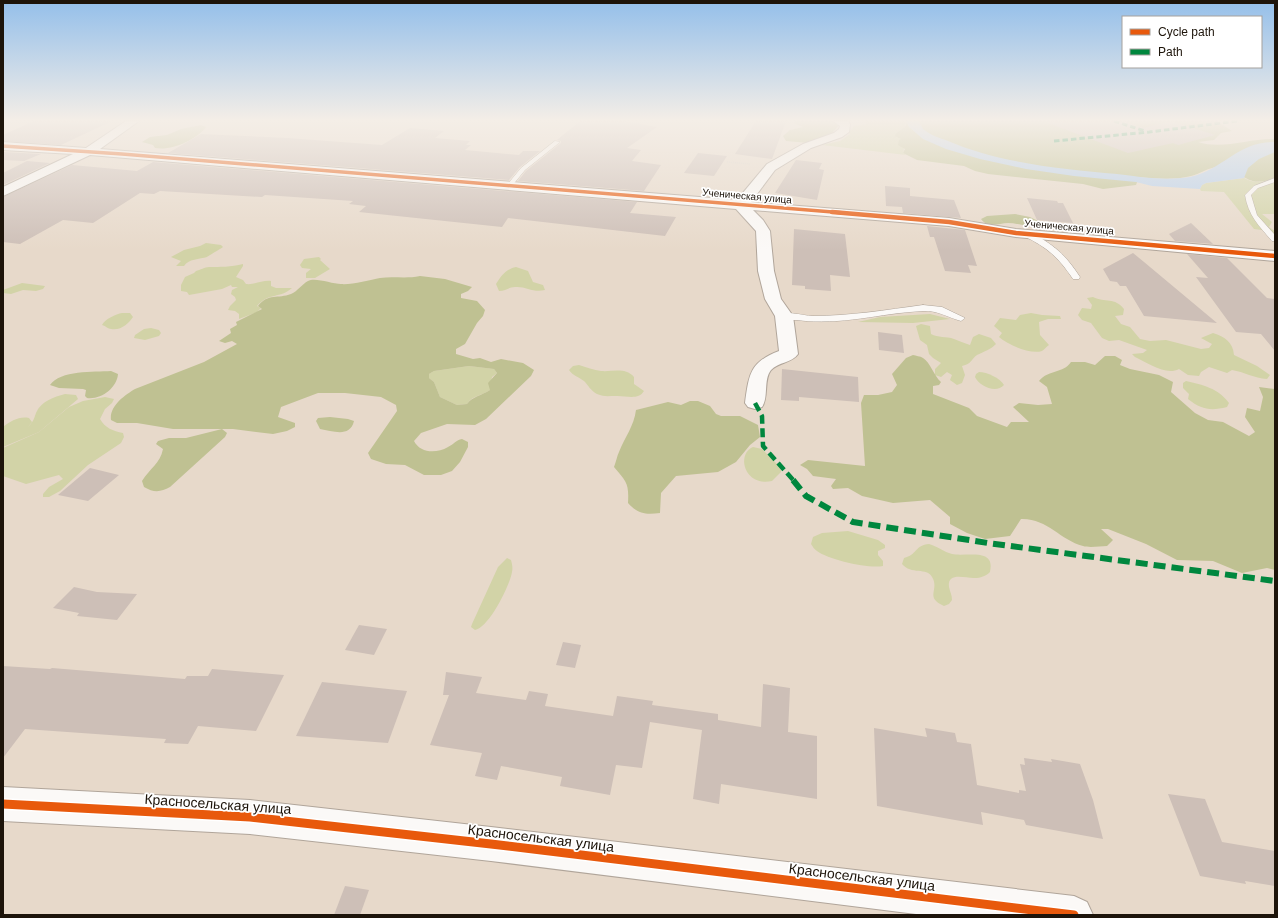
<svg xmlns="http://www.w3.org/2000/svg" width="1278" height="918" viewBox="0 0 1278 918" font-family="Helvetica,sans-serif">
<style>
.green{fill:#d2d3a7}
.forest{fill:#bfc192;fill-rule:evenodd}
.water{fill:#b6cfec}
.building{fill:#cdbfb7}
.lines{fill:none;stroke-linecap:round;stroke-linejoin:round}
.lane-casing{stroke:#b0a59a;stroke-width:1}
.street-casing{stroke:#b0a59a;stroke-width:2}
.path{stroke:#d2cdc9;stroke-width:1.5;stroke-dasharray:0.5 1.5;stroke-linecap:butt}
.lane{fill:#fbf9f7;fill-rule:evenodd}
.street{fill:#fbf9f7;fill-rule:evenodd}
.quiet-far2{stroke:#00873e;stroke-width:3;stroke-dasharray:5.5 3;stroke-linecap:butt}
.quiet-far1{stroke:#00873e;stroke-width:4.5;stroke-dasharray:9 4.5;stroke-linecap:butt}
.quiet{stroke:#00873e;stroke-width:6;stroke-dasharray:12 6;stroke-linecap:butt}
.cycleway-far2-casing{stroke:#fff;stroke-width:5}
.cycleway-far1-casing{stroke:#fff;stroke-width:6}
.cycleway-casing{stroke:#fff;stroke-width:12}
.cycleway-far2{stroke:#e8590c;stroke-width:3.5}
.cycleway-far1{stroke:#e8590c;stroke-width:4.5}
.cycleway{stroke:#e8590c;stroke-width:9}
.labels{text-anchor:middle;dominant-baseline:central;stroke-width:3.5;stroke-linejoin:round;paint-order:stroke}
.far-street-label{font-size:10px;fill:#1d140a;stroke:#fff}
.near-street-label{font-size:14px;fill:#1d140a;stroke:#fff}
</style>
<rect width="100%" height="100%" fill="#e7d9ca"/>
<g class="green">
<path d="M864,121H906L905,127L896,133C901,139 906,146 903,153L906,155L822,145L840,141L850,134L847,131L851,130L854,126L867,124Z"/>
<path d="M1244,178C1255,184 1264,182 1275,178V214H1262L1272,222L1269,227L1275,231V236L1269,231L1254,229L1224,192L1201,191L1200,189L1202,185L1206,183Z"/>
<path d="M206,243L221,245L223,247C222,248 208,256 207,257C200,259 188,259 184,266H176L181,261L171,257L184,250L200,246Z"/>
<path d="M319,257L321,259L320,260L330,269L315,278H306V273L311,269L302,268L300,265L304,259Z"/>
<path d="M243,264V266L236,277L243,280L246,284C255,285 262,280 271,281V286L276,288H292C280,299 269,292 257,306L261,308L257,312L239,319V314L235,311L228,310L230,306L236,300L235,297L231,294L232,290L238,287H232L231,285L222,289L189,295L187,292L181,291V285L185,277L194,273L196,271C200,270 205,267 209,267C220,267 231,267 243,264Z"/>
<path d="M516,267L528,271L533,282L543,285L545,290C533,293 526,286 515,287C509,287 506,291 499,291L496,284C501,276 506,269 516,267Z"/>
<path d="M22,283L45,286L43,289L36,291L23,290L11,294L3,293V290Z"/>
<path d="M1093,297C1105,303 1115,297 1124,309L1123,315L1115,316L1121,324L1130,327L1140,339L1150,341L1166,340L1201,349L1209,348L1212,344L1201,338L1213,333C1225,337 1233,342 1234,355L1257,366L1270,375L1267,379C1254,378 1244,372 1232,370L1227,373L1209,367L1201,372L1199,376L1188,375L1179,369C1166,376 1148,363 1135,357L1132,354L1143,353L1147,350L1119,340L1109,341L1102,338L1091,323L1082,320L1078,315L1082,308L1091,309L1092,305L1087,298Z"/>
<path d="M122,313H130L133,317C129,323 121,331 111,329C108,329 106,326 102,325C105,319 116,314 122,313Z"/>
<path d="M1031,313L1042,315L1060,316L1061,319H1048L1039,322L1040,335L1049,345C1047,346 1044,350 1042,351C1030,355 1007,344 999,337L1002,333L994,326L1000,318L1016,320L1020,315Z"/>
<path d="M930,314L950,319L913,323L858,322L880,317Z"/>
<path d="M921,324L930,326L931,334C938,338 946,336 954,339C959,341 964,343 970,345L973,337L979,334L991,338L996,344C990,350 985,351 977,355C971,359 972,364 962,366L965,375L962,383L957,385L950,380L952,375L947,372L941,377L935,375V369L941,363L933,358L929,354L927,345L920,340L916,326Z"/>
<path d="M151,328L159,330L161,333L159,336L145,340L134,338L135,335L144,329Z"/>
<path d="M579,365C586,367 594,370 601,371C613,372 625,367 634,377V384L644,391C638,401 625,395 615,396C608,396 604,397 597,394C591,391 588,385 584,381C579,377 573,376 569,370L573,366Z"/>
<path d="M469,366L494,369L497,373L492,377L490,390C481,396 473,395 467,404L457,405L440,397L434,382L429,378V374L434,371Z"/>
<path d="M979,372C987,372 1000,378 1004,385C996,394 979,386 975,377L976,374Z"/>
<path d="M1186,381C1203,385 1218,388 1229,403L1227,407C1211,411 1202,410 1188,399L1189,394L1183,388V383Z"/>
<path d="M65,394L76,395L78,399L39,432L3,447V427C11,421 19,416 29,418L32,422L28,427C33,422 34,419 36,413C41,401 54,397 65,394Z"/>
<path d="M105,397L114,399L112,403L105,409L100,419C105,428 113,431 123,433L124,437L121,443L88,465L60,491L49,497H43V494L49,487L63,479L59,475L26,484L3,476V448L39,432L69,407L83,401Z"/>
<path d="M753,447L762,449L781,468V472L772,481C744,487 736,454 753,447Z"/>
<path d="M848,531L878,540L885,545V548L878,551V555L883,561V566C869,569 829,560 817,551C814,549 813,547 811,544L813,537L822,533Z"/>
<path d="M929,544C937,546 944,552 952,554C966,557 996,547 990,572C986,576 980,578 975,578C967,579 947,571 949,587C950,592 952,595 952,600L949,604L944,606C924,597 940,590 932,577C927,567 911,575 902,564L904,558C917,555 915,545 929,544Z"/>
<path d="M507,558L511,560C512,564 513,567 512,572C510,585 489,628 475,630L471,627L472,624L498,567Z"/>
</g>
<g class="forest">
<path d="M795,121H834L839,125L833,132L832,136L809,143L786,141L783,136L790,130L803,127L794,123Z"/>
<path d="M919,121H1217L1232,131L1221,133L1214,140L1198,142C1223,150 1249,138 1275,139V178C1243,190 1245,168 1218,167C1209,167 1200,174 1191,176C1175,180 1156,179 1139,177L1136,185L1103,189L1083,184L988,174L975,171L964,166L917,160L903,153L905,149L898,145L899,140L901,139L895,136L896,133L905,127L907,122Z"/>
<path d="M201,125L206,127C196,140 172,151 155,148L153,145L142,142L150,137L167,135L181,129Z"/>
<path d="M1015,214L1030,217L1038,221V224C1028,228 1018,223 1008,223C999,223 988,229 981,219L987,216Z"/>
<path d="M420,276L445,279L472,287L468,291L461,294V298L477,301L485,310L483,316L477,323L465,344L456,349V354L473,359L480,358L491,362L501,359L523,363L534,370L531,376L486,419L475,425L447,424L421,433L414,441C420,453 436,454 448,447C454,444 456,440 462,439L468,442V447L460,462L452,471L441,475H424L405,465L386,464L371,459L368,453L397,411L396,405L381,397L345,393H318L281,407L278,417L295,423V427L287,431L273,434L233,429H173L137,423H117L111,420C109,406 125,395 135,389L204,362L237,344L232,341L225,343L219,341L231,333L230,329L237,325L236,322L262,309L258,306C268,293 278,299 291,294C298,291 302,284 308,281C315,277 332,284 341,284C351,285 370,280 380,278C393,276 406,279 420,276ZM469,366L494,369L497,373L488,383L490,390C481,396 473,396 467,404L457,405L440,397L434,382L429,378V374L434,371Z"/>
<path d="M913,355C916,356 920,356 923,358C930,362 934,376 941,382L939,385L933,386V394L969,408L977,416L1007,427L1011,422H1029L1013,407L1019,403L1038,405L1052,404L1047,387L1039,381C1049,369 1063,374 1071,362H1085L1095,365L1105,356H1115L1122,360L1120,365L1130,369L1159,375L1173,382L1171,392L1195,413L1208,420L1223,422L1249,436L1255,432L1245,417L1247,408L1260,411L1263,397L1259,387L1275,389V570L1267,568L1242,573L1213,561L1177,560L1146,544L1108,529H1101L1113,540L1107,546C1100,546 1090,548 1083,546C1060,540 1047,518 1021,519L1010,536L985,539L967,533L950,524V517L930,500L893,503L862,496L848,488L833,489L831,486L836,479L813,476L807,469L800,465L808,460L865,466L861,403L864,395H878L892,392L897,385L892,374L906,358Z"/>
<path d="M111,371L118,374C117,388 101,400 87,398L85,396L86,390L83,389L59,388L50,385C60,370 94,372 111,371Z"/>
<path d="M690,401H698L710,406L716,414L721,416H740L758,425L760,437L750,445L736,462L718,472L676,476L661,493L660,513C646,515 638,514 628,503C629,484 627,482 614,467C616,462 617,456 619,452C625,437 634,426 636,410L668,402L681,405Z"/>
<path d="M330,417L348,419L354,421C350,438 333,431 320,429L316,421L318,418Z"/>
<path d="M222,429L227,433L225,437L170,487C161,492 154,493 144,487L142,481C150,468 160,464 163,449L156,444L158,441L169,438H186Z"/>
</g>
<path class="water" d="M906,121H919C920,124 922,127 923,129C930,135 940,138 948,141C999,163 1062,169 1117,174C1141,177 1165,181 1190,177C1223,170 1238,141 1275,142V152L1259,159L1248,168L1244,178L1206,183L1202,185L1200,189L1152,186L1136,182L1074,176L1026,169L980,159L946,149L923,139L909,127Z"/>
<g class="building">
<path d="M34,121H112L61,145L3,141V135Z"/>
<path d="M580,121H624L657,127L627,148L641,150L632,161L661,165L644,191L518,181L526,171L561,143V141L557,140Z"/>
<path d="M756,121H786L772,159L735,154Z"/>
<path d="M1048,121H1123L1144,128L1171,121L1215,135L1178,145L1173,143L1128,153L1048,123Z"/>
<path d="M410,128L444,131L435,138L470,141L466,145H471L465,150L519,155L523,151H540L520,167L509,180L168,153L201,134L287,138L382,145Z"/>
<path d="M3,152L41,154L24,161L3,160Z"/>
<path d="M698,153L727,156L714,176L684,173Z"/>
<path d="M796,160L822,163L819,169L824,170L817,200L775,193Z"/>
<path d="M27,161L50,163L3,185V173Z"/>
<path d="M153,162L637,202L630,213L676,217L665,236L508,218L502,227L359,212L366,206L349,204L353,201L265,195L262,197L160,191L154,194L140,193L93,223L63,220L20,244L3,242V197L72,165L137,171Z"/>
<path d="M885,186L910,188V196L954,200L961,218L903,213L902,207L886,206Z"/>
<path d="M1027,198L1057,201L1058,203H1063L1073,223L1037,220Z"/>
<path d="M1191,223L1213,244L1175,241L1169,234Z"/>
<path d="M927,226L965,230L977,266L968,265L971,273L945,271L934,237H930Z"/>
<path d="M794,229L845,234L850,277L830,275L831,291L805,289V286L792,285Z"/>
<path d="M1133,253L1144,262L1217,323L1144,316L1126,286H1120L1117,282L1110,281L1103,269Z"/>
<path d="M1187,254L1227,258L1267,298L1275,299V351L1261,334L1236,332L1196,277L1208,278Z"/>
<path d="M878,332L902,335L904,353L879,350Z"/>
<path d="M782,369L858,377L859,402L799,397V401L781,400Z"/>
<path d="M90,468L119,475L88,501L58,495Z"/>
<path d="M74,587L97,592L137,594L117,620L77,616L79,613L53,608Z"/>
<path d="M359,625L387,629L374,655L345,650Z"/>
<path d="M563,642L581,645L575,668L556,665Z"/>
<path d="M3,666L50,669L52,668L185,679L187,676H208L212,669L284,675L256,731L198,726L188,744L164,743L166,739L25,729L3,758Z"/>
<path d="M446,672L482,677L476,693L526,700L529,691L548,694L545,706L613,716L617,696L653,701L652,705L718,714V720L761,727L763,684L790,688L788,732L817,736V799L721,784L719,804L693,799L702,730L650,722L642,768L616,765L610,795L560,786L562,777L501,766L497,780L475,776L482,753L430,745L449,695H443Z"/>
<path d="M322,682L407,691L388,743L296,736Z"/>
<path d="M874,728L927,737L925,728L955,733L957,742L971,744L977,785L1019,793V790L1026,791L1020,764L1025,765L1024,758L1052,762L1051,759L1080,764L1093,800L1103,839L1026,825L1024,820L981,812L983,825L877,806Z"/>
<path d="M1168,794L1205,799L1222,842L1275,851V886L1245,881L1246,884L1200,876Z"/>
<path d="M345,886L369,890L360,915H334Z"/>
</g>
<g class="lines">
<g class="lane-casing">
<g id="lane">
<path d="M555,141L560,142L525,170L511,187H507V185L521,168Z"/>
<path d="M1275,178V182L1258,188L1251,195L1257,215L1275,235V241H1272C1259,226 1248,215 1245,195L1254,186Z"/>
<path d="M1024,232H1030C1054,245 1065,254 1080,277L1079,279H1073C1058,257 1048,248 1024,236Z"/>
<path d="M923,305L942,307L965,318L961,321C947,317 937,310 923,311C880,313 841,326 797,320C791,320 784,320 780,316C786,310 804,316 812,316C850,316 886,310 923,305Z"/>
</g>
</g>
<g class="street-casing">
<g id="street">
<path d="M126,121H139L100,149L737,200L767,164L803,144L834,133L839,129L840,126L833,121H848L850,124L849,132L842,137L811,148L775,170L751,202L949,218L1016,229L1275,251V261L1016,237L949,226L753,210L763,220L770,231L774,271L781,299L793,316L798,354C792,363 778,362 771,370C763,380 769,397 762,407L755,409L748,407L745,403C749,374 750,362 779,351L775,316L765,299L758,271L756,231L736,209L90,155L3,196V187L73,154L3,150V142L86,148Z"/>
<path d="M3,787L250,800L491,827L1074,896L1087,902L1093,915H924L491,861L250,834L3,821Z"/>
</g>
</g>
<path class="path" d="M727,162L750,164"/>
<use href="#lane" class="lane"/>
<use href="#street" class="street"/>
<g class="quiet-far2">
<path d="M1114,121L1145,131"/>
<path d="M1054,141L1149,132L1237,121"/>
</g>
<path class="quiet-far1" d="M755,403L762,416L763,446L794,481"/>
<path class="quiet" d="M793,480L806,496L853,522L988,543L1275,581"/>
<g class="cycleway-far2-casing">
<path id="cycleway-far2" d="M3,146L122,154L845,213"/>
</g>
<g class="cycleway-far1-casing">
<path id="cycleway-far1" d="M832,212L949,222L1016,233L1275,256"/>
</g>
<g class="cycleway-casing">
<path id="cycleway" d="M3,804L250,817L491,844L1074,915"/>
</g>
<use href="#cycleway-far2" class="cycleway-far2"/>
<use href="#cycleway-far1" class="cycleway-far1"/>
<use href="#cycleway" class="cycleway"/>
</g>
<linearGradient id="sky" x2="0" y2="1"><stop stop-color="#94bfea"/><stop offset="0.48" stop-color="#f4eee7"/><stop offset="1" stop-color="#f4eee7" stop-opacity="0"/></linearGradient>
<rect width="1278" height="250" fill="url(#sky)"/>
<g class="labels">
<g class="far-street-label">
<text transform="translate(747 196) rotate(5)">Ученическая улица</text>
<text transform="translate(1069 227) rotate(5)">Ученическая улица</text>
</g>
<g class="near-street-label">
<text transform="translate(218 804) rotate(4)">Красносельская улица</text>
<text transform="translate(541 838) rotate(7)">Красносельская улица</text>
<text transform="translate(862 877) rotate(7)">Красносельская улица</text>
</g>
</g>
<rect width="1278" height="918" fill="none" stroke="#1d140a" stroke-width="8"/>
<rect x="1122" y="16" width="140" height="52" fill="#ffffff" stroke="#a5a19d"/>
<rect x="1130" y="29" width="20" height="6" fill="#e8590c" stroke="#a5a19d"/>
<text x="1158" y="36" font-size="12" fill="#1d140a">Cycle path</text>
<rect x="1130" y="49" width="20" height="6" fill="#00873e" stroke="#a5a19d"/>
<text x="1158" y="56" font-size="12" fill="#1d140a">Path</text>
</svg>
